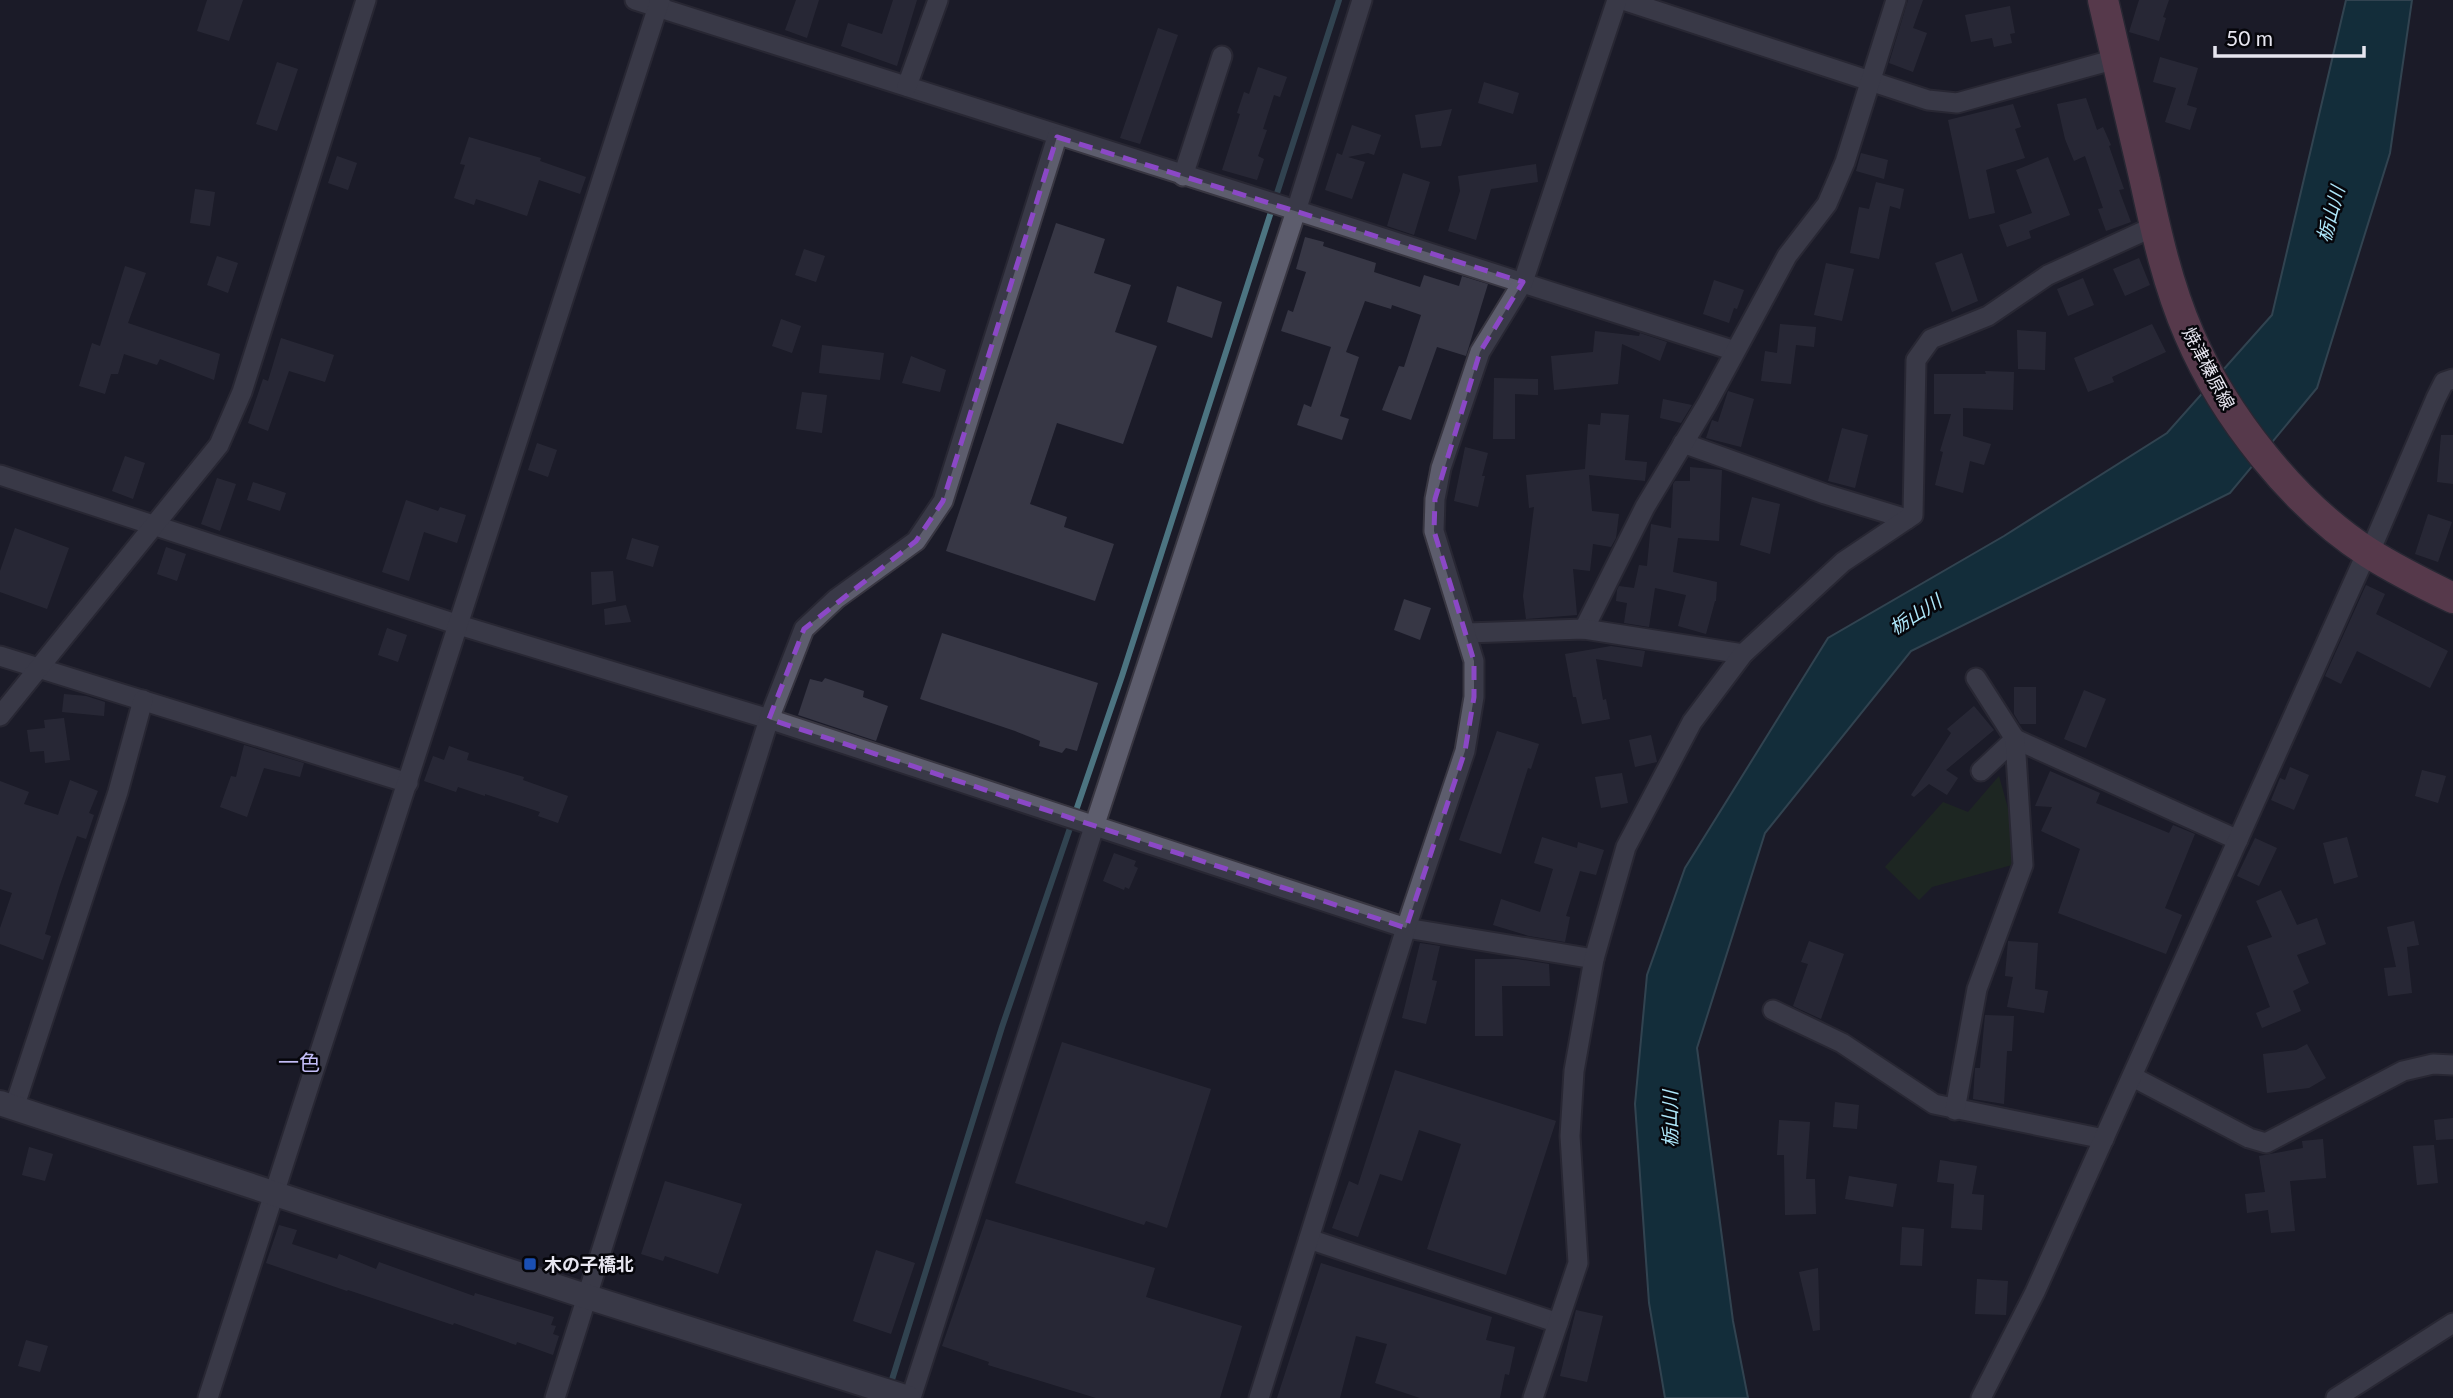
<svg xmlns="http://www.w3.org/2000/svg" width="2453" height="1398" viewBox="0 0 2453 1398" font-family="Lato,'Noto Sans JP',sans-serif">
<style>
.green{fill:#21331b}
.water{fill:#0a4351;stroke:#4c7481;stroke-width:2}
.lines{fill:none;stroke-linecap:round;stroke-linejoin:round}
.stream{stroke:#4c7481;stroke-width:6}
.building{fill:#373745}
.minor-casing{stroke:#383641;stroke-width:23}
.tertiary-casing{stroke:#383641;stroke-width:28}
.primary-casing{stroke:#383641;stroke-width:33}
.minor{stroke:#5d5d6d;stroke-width:19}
.tertiary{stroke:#5d5d6d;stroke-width:24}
.primary{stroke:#9d5e77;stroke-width:30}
.marked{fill:none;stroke:#8b48c6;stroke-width:5;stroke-dasharray:14 9;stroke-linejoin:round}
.transit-dot{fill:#1a4fb4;stroke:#06060b;stroke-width:2.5}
.labels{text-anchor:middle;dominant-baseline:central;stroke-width:5;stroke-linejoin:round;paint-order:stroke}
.street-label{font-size:18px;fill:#e7e6f0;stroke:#06060b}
.poi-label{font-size:18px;font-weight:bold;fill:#e7e6f0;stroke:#06060b;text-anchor:start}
.water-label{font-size:19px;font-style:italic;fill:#aee7fa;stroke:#06060b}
.quarter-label{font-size:21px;fill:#c3bdf6;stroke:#06060b}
</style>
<rect width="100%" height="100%" fill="#1b1b28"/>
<path class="green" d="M1999,776L2023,862L1932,887L1919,900L1885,867L1943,802L1968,812Z"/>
<path class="water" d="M2346,0H2412L2390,153L2317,388L2230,493L1911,651L1765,833L1697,1048L1733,1321L1748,1398H1665L1649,1303L1635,1104L1647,975L1685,868L1828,638L2004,536L2167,433L2272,315Z"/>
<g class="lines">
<path class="stream" d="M890,1386L1002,1027L1122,676L1339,0"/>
</g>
<g class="building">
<path d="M207,0H243L229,41L197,31Z"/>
<path d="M796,0H819L807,38L785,30Z"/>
<path d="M893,0H917L897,66L841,46L848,23L882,34Z"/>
<path d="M1908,0H1923L1913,28L1927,33L1913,72L1889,63Z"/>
<path d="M2139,0H2169L2163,17L2166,18L2159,41L2129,32Z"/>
<path d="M2010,6L2015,33L2010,34L2012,43L1994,47L1992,38L1971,42L1965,15Z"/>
<path d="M1158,28L1178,35L1140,144L1120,138Z"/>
<path d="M2160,57L2198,68L2187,105L2197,108L2190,130L2165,122L2176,88L2153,82Z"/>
<path d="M277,62L298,69L277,131L256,124Z"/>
<path d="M1258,67L1287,77L1280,97L1274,95L1263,129L1267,130L1258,156L1264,159L1257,180L1222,170L1240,114L1237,113L1244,92L1249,94Z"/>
<path d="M1484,82L1519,93L1513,114L1478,103Z"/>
<path d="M2086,98L2097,130L2103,127L2111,145L2109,146L2124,189L2119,190L2131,222L2106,231L2098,209L2103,208L2085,156L2074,161L2065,139L2057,104Z"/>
<path d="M2013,104L2021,127L2015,129L2025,158L1986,170L1995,213L1969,219L1948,120Z"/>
<path d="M1452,109L1441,146L1421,148L1415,115Z"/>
<path d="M1352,125L1381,135L1374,155L1368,153L1348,157L1365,162L1352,199L1325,190L1337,153L1342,155Z"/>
<path d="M469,137L541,158L540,161L586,177L580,194L539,180L527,216L476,199L474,205L454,198L465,165L460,164Z"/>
<path d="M1861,153L1888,160L1884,179L1856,171Z"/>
<path d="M337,156L357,163L348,190L328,183Z"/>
<path d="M2048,157L2070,215L2029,231L2031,238L2007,247L1999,225L2032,213L2016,170Z"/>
<path d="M1536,164L1538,182L1491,189L1476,240L1448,231L1460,191L1458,176Z"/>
<path d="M1403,173L1430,182L1414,235L1387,226Z"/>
<path d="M1876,182L1904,189L1900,209L1890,206L1879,259L1850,253L1859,207L1869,209Z"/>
<path d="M195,189L215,192L210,226L190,223Z"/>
<path d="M1056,223L1105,239L1094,273L1131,285L1115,332L1157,346L1123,444L1057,423L1030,504L1067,517L1064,527L1114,544L1095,601L946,551Z"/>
<path d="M1305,237L1324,242L1323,246L1376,263L1374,272L1420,287L1424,275L1459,286L1462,276L1488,284L1466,356L1437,347L1411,420L1382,410L1399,366L1404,367L1421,315L1392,305L1391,309L1365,301L1346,352L1359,357L1340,416L1349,419L1342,440L1297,425L1304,404L1311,407L1331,347L1281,331L1288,310L1293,312L1306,272L1296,269Z"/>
<path d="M804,249L825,256L816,282L795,275Z"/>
<path d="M1962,253L1978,301L1952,312L1935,263Z"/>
<path d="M217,256L238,263L228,293L207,285Z"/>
<path d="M2139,258L2150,285L2125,296L2113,269Z"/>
<path d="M1826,263L1854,269L1842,321L1814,315Z"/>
<path d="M125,266L146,273L128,323L220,354L214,380L160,359L157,365L124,354L118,374H111L105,394L79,386L92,343L100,346Z"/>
<path d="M2083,278L2094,305L2068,316L2057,289Z"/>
<path d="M1714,280L1744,290L1737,309L1734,308L1729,323L1703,314Z"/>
<path d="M1177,286L1222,302L1212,338L1167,322Z"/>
<path d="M781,319L801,326L792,353L772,346Z"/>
<path d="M1780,324L1816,327L1814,347L1796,345L1791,384L1761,381L1765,351L1777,353Z"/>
<path d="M2152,324L2166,352L2112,377L2114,382L2088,392L2074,358Z"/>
<path d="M2017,330L2046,332L2045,370L2018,369Z"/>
<path d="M1595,331L1639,336L1640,333L1667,342L1660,361L1622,344L1618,384L1554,390L1551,356L1593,352Z"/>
<path d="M281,338L334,355L325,382L289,371L268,431L248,423L263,379L268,381Z"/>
<path d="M822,345L884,353L880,380L819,373Z"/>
<path d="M911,356L946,370L940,392L902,383Z"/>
<path d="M1985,371L2014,372L2013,410L1963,408V436L1991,444L1984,465L1970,461L1963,493L1935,485L1943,452L1940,451L1951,414H1934V374H1986Z"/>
<path d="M1494,378L1538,379V395L1515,394V439H1493Z"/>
<path d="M1728,391L1754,399L1741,447L1706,438L1712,420L1718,422Z"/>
<path d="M802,392L827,395L822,433L796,429Z"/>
<path d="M1663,399L1692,405L1681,423L1660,418Z"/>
<path d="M1601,413L1629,415L1625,460L1647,462L1645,481L1589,475L1592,511L1619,514L1616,538L1611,547L1593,544L1590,571L1573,569L1577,615L1526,619L1523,596L1534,507L1529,508L1526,475L1585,469L1588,424L1600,425Z"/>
<path d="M1842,428L1868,435L1855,488L1828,481Z"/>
<path d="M2441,435H2453V484L2437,482Z"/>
<path d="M537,443L557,450L548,477L528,470Z"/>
<path d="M1465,447L1488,453L1482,476H1485L1478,507L1454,501Z"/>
<path d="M125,456L145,463L133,499L112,491Z"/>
<path d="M1690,467L1722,470L1719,541L1678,538L1673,572L1717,582L1716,601H1715L1706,634L1678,626L1686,595L1655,588L1649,627L1624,623L1627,603L1616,601L1617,590L1619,586L1634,588L1639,565L1647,566L1651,524L1671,528L1673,484L1675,481H1690Z"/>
<path d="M217,478L236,484L220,531L201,524Z"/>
<path d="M253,482L286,493L280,511L247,500Z"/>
<path d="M1752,497L1780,504L1770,554L1740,545Z"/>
<path d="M406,500L438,511L440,507L466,515L457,543L424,532L409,581L382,572Z"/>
<path d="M2428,514L2452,522L2438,562L2415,554Z"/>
<path d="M15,528L69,548L47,609L0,592V571Z"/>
<path d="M632,538L659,546L653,567L626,559Z"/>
<path d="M166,547L186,554L177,581L157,574Z"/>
<path d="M613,571L616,601L592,605L591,572Z"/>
<path d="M2366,585L2385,594L2376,614L2448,651L2430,688L2357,651L2341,684L2325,676Z"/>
<path d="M1404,599L1431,608L1420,640L1394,630Z"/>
<path d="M626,605L631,622L605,625L604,609Z"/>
<path d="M387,628L407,635L398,662L378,655Z"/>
<path d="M942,633L1098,683L1077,751L1066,748L1062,753L1039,746L1040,741L1015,731L920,699Z"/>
<path d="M1611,646L1645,651L1642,667L1596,659L1603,700L1606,699L1610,719L1582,724L1576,697H1573L1565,654Z"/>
<path d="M825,678L864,691L863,697L888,706L876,741L798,715L810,679L822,682Z"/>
<path d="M2014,687H2036V724H2020L2014,714Z"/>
<path d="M2084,690L2106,699L2086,748L2064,739Z"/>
<path d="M64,694L86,696L105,702L104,716L62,712Z"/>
<path d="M1974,706L1994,730L1946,770L1958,778L1947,795L1929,784L1914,797L1911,795L1951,733L1947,729Z"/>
<path d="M64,718L70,760L45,763L44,751L30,752L27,730L45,728L44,720Z"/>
<path d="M1497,731L1539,744L1531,769L1528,768L1501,854L1459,840Z"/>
<path d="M1651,735L1657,762L1635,767L1629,740Z"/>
<path d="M244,745L304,763L300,777L264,768L247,817L220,807L231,776L236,777Z"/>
<path d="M449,746L469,753L467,760L524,777L523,780L568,796L558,823L538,816L540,812L485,794V796L458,787L456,792L424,781L433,756L444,760Z"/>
<path d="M2290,767L2309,775L2294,810L2271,800L2280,778L2285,780Z"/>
<path d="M2422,770L2446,776L2438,803L2415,796Z"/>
<path d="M2050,771L2100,793L2096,803L2169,833L2173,825L2195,834L2165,908L2182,915L2166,954L2058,913L2080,849L2041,831L2052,807L2035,806Z"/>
<path d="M1622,773L1628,803L1601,808L1595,777Z"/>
<path d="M70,780L98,791L89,813L94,815L86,839L77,836L60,885L45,934L51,936L43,960L0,944V928L12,893L0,889V781L29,792L24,804L58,815Z"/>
<path d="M1542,837L1577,848L1578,842L1604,850L1596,875L1580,871L1566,916L1570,917L1565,942L1529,936L1493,925L1501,899L1540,912L1553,869L1534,863Z"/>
<path d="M2347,837L2358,877L2334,884L2323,843Z"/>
<path d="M2255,838L2277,848L2259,886L2237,876Z"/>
<path d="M1114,853L1136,861L1134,866L1138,868L1129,889L1125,887L1124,890L1103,881Z"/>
<path d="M2281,890L2297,925L2317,918L2326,944L2297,955L2309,983L2293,991L2301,1011L2262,1028L2256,1013L2270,1007L2247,946L2272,937L2256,901Z"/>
<path d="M2414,921L2419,945L2407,947L2412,993L2388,996L2384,968L2396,967L2387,927Z"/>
<path d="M1809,941L1844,954L1821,1019L1793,1006L1808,964L1801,962Z"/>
<path d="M2008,941L2038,943L2035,989L2048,991L2044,1013L2007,1007L2013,977L2005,976Z"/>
<path d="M1420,943L1440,946L1432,980L1437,981L1426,1024L1402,1018Z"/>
<path d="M1475,959H1517L1549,964L1550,986H1502L1503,1036H1475Z"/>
<path d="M1985,1015L2014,1016L2012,1051H2007L2004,1104L1973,1099L1975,1068H1980Z"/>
<path d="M1062,1042L1211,1089L1167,1228L1146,1221L1144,1225L1015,1183Z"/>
<path d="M2307,1044L2326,1078L2309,1088L2267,1093L2263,1054L2296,1050Z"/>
<path d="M1395,1070L1556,1121L1506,1275L1427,1249L1461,1144L1419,1130L1402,1181L1380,1174L1358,1237L1332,1228L1349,1181L1358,1185Z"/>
<path d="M1835,1102L1859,1105L1857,1129L1833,1127Z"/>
<path d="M2453,1118V1139L2436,1140L2434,1120Z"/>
<path d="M1779,1120L1810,1122L1806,1179H1815L1816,1214L1785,1215L1784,1155H1777Z"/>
<path d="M2323,1139L2326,1178L2290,1181L2295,1231L2271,1233L2268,1210L2247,1213L2245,1194L2265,1192L2259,1156L2303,1148L2302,1141Z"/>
<path d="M2434,1145L2438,1183L2417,1185L2413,1146Z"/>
<path d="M29,1147L53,1154L45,1181L22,1175Z"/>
<path d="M1940,1160L1977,1166L1972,1194L1984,1195L1982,1230L1951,1228L1954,1184L1937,1182Z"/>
<path d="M1849,1176L1897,1184L1893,1207L1845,1199Z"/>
<path d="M665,1181L742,1204L718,1274L665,1256L663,1261L641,1254Z"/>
<path d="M986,1219L1155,1268L1146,1297L1242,1326L1220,1398H1096L988,1365L989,1362L942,1346Z"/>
<path d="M279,1225L297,1230L292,1244L337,1259L339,1254L376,1269L379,1262L474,1296L475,1293L554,1317L551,1325L556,1326L553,1334L559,1336L553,1355L517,1342L516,1345L454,1323L453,1325L348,1290L347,1291L266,1263Z"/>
<path d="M1902,1227L1924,1229L1922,1266L1900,1265Z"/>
<path d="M876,1250L915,1263L891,1334L853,1321Z"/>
<path d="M1321,1263L1492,1317L1486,1340L1515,1347L1509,1375L1505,1374L1500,1398H1420L1375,1383L1387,1344L1356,1336L1340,1398H1277Z"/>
<path d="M1818,1268L1820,1330L1813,1331L1799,1272Z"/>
<path d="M1977,1279L2008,1281L2006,1315L1975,1314Z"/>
<path d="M1576,1310L1603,1316L1587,1382L1560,1376Z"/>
<path d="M26,1340L48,1346L40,1372L18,1366Z"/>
</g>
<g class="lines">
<g class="minor-casing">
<g id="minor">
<path d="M635,0C1001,118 1369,232 1735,351"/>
<path d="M1623,0L1928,100L1957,103L2116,59"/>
<path d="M907,86L938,0"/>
<path d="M1183,176L1222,56"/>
<path d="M1683,443L1825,494L1907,519"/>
<path d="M0,475L459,625L769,719L1406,928L1594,959"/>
<path d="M1584,629L1645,507L1707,404L1787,256L1827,204L1845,162L1896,0"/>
<path d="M1467,633L1584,629L1743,654"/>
<path d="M0,656L408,783"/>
<path d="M0,716L219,445L242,392L366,0"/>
<path d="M1981,771L2015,739L2238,840"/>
<path d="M1773,1010L1842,1043L1934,1104L2104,1139"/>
<path d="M2133,1077L2249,1138L2266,1143L2403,1071L2433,1064L2453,1065"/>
<path d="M14,1108L118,792L143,700"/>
<path d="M1955,1110L1977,989L2023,865L2015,739L1976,678"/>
<path d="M1309,1239L1558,1323"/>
<path d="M208,1398L660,0"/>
<path d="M555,1398L769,719L804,629L836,599L916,541L943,501L1057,137"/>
<path d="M911,1398L1094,827L1296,211L1362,0"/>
<path d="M1259,1398L1406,928L1465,751L1474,697V661L1434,531L1435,499L1441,468L1480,352L1523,282L1617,0"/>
<path d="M1533,1398L1578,1263L1570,1136L1574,1071L1594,959L1626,847L1692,722L1743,654L1843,562L1913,515L1916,360L1931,339L1988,316L2048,275L2155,226"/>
<path d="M1981,1398L2035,1292L2367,552L2375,540L2436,398L2444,382L2453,379"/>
<path d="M2336,1398L2453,1323"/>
</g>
</g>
<g class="tertiary-casing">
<path id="tertiary" d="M0,1103L588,1297L908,1398"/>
</g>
<g class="primary-casing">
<path id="primary" d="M2103,0C2117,61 2131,121 2145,181C2156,232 2168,286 2189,334C2224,416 2294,505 2369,553C2396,570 2424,584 2453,598"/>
</g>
<use href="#minor" class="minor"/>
<use href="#tertiary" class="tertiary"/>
<use href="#primary" class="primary"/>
</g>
<path d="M0 0H2453V1398H0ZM1057,137L1523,282L1480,352L1435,499L1434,531L1474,661V697L1465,751L1406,928L769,719L804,629L916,541L943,501Z" fill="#1b1b28" fill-opacity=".55" fill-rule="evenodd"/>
<path class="marked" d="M1057,137L1523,282L1480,352L1435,499L1434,531L1474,661V697L1465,751L1406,928L769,719L804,629L916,541L943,501Z"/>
<rect class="transit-dot" x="523" y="1257" width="14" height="14" rx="3.5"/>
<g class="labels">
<g class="street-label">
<text transform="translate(2209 368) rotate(62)">焼津榛原線</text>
</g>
<g class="poi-label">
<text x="544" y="1264">木の子橋北</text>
</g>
<g class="water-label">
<text transform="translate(2330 214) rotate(-75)">栃山川</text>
<text transform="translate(1915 614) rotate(-32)">栃山川</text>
<text transform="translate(1669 1119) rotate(-90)">栃山川</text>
</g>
<g class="quarter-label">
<text x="299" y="1061">一色</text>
</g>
</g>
<path d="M2215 46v10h149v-10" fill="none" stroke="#e7e6f0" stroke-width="3.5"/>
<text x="2226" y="46" font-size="21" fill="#e7e6f0" stroke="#06060b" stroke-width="5" paint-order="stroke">50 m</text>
</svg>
